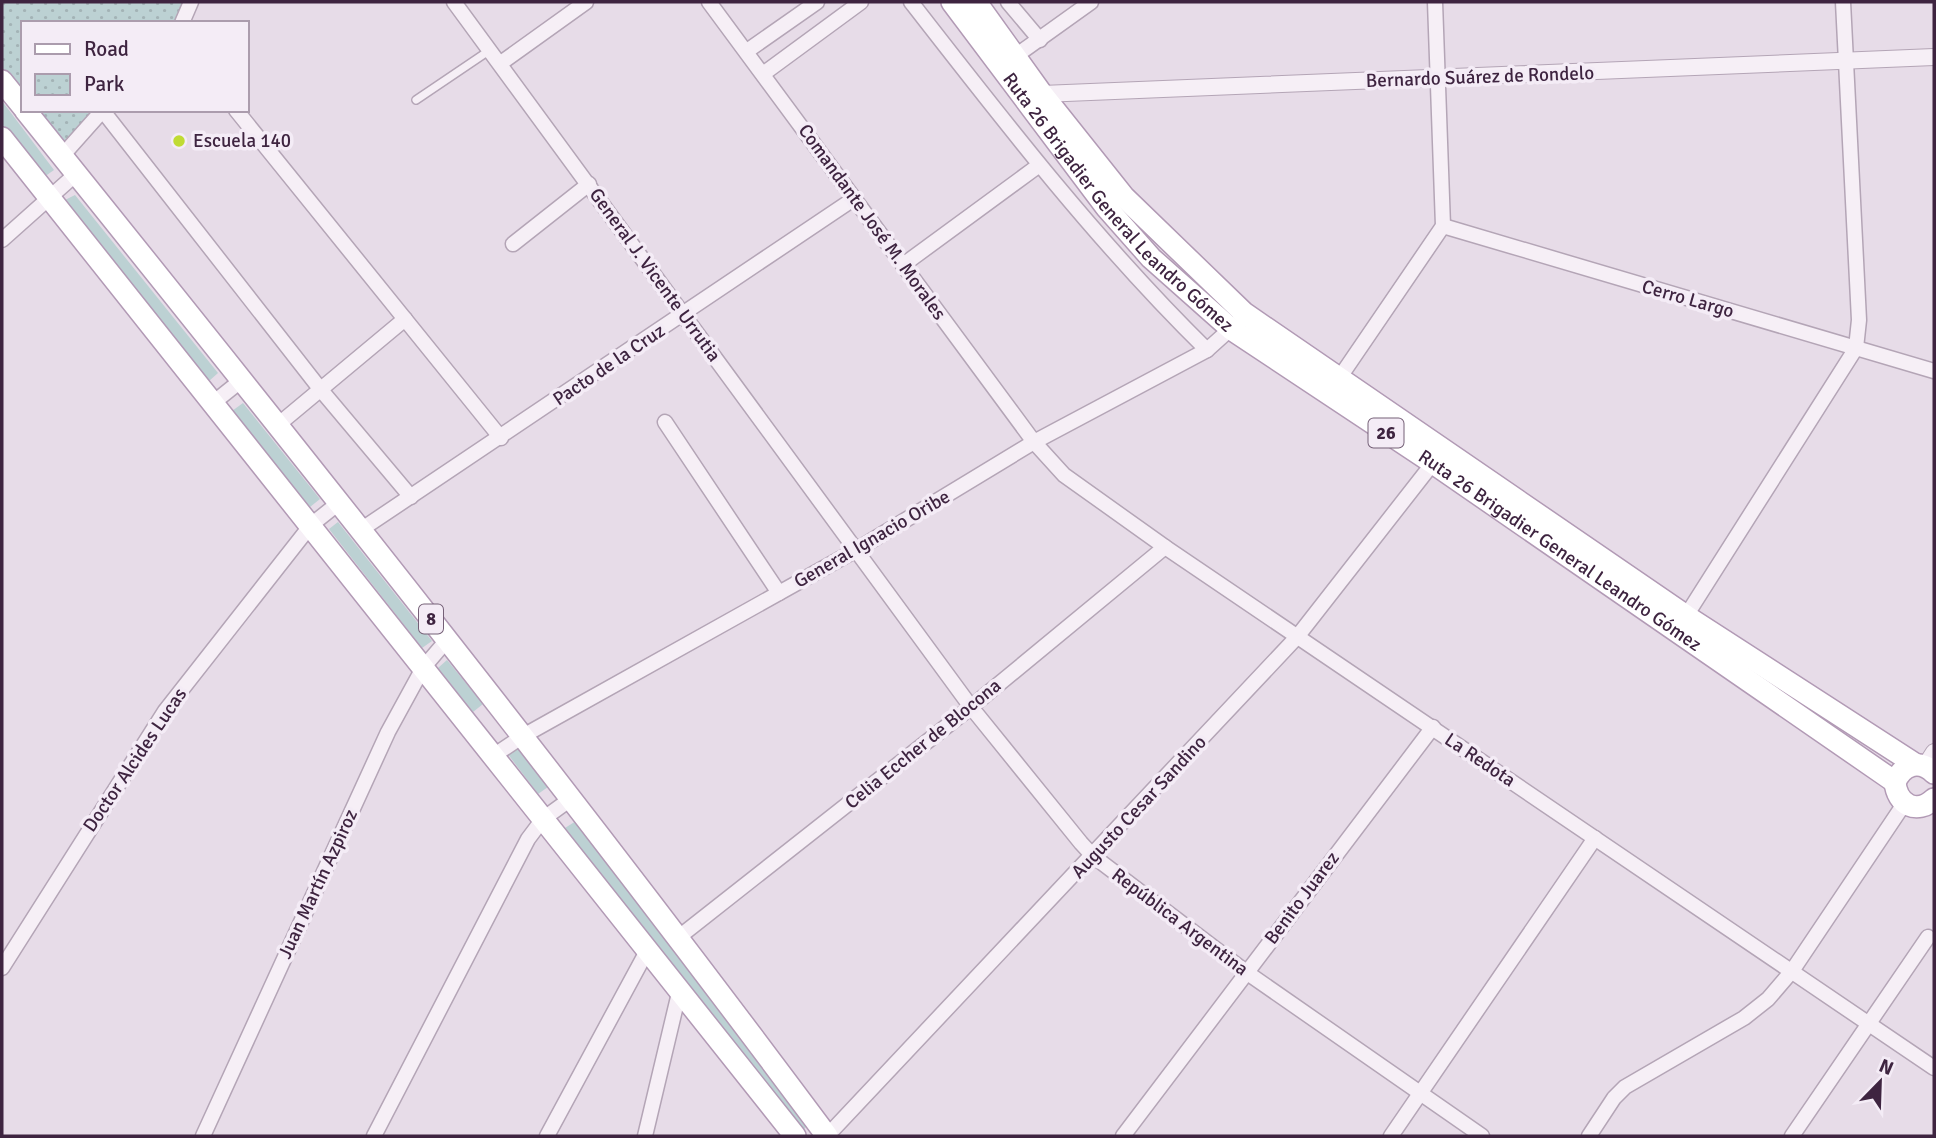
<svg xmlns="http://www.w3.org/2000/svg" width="1936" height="1138" viewBox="0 0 1936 1138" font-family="Signika,sans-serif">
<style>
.grass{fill:#bcd1d3}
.park{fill:url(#park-dots)}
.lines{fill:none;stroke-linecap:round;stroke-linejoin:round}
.service-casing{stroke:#b4a5b6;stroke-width:10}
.minor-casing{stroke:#b4a5b6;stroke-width:17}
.tertiary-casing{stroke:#b4a5b6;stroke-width:18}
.primary-casing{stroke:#b29ab5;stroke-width:24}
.service{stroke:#f6eff6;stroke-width:7}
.minor{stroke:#f6eff6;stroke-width:14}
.tertiary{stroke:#f6eff6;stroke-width:16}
.primary{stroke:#fff;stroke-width:21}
.poi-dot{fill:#c0db33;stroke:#f4ecf6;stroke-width:2.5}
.labels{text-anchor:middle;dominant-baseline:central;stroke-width:7;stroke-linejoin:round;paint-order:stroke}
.shield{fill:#f4ecf6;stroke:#756077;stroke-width:2}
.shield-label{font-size:18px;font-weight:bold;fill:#3e2440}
.street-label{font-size:19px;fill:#3e2440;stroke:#f4ecf6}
.poi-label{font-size:19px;fill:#3e2440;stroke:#f4ecf6;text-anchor:start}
</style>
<defs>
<pattern id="park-dots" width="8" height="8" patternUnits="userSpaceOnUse" patternTransform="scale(1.75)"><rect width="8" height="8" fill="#bcd1d3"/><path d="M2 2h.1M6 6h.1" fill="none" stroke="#a3b3b6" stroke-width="1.8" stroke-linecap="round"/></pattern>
</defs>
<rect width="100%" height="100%" fill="#e7dce8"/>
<g class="grass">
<path d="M2,101L54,170L44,177L2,124Z"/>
<path d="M75,195L218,373L209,381L63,201Z"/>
<path d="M243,403L320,499L310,507L232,411Z"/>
<path d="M338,522L432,641L422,648L329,529Z"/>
<path d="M447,660L483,704L473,712L438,668Z"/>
<path d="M517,746L548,787L538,794L507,753Z"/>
<path d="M576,821L806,1127L802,1131L710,1019L565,828Z"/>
</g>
<g class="park">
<path d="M2,2H191L182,23H23V107L2,81Z"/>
<path d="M25,110H103L62,156Z"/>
</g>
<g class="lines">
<g class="service-casing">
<path id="service" d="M416,100L490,50"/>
</g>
<g class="minor-casing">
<g id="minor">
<path d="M454,2L971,707L1081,843L1093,856L1246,972L1482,1136"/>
<path d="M709,2L1034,442L1064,475L1165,547L1934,1068"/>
<path d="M911,2C1005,123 1098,243 1207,350"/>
<path d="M1008,2L1040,40"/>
<path d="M182,23L191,2"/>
<path d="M747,51L817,2"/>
<path d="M1010,60L1091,2"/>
<path d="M501,63L586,2"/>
<path d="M763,74L861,2"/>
<path d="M236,110L501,438"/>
<path d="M103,111L321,390L411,497"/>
<path d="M62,156L103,110"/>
<path d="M1443,226L1934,371"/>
<path d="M2,240L76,174"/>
<path d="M513,244L589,184"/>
<path d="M903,265L1038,166"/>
<path d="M1338,380L1443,226L1435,2"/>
<path d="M213,403L243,379"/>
<path d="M665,422L779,593"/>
<path d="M279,424L405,319"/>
<path d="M362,529L855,198"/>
<path d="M1686,616L1856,348L1859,320L1843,2"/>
<path d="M493,756L523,736L856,550L1034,442L1207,350L1237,323"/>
<path d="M679,937L971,707L1165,547"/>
<path d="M2,968L165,711L311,525L340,502"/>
<path d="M203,1136L388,732L423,668L447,640"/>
<path d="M374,1136L528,839L543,819L572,798"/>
<path d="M547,1136L647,951"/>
<path d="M645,1136L679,993"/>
<path d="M827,1136L1297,637L1433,463"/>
<path d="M1123,1136L1433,727"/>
<path d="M1391,1136L1595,838"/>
<path d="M1589,1136L1614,1098L1625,1087L1744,1018L1768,999L1792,971L1904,804"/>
<path d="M1792,1136L1928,937"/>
</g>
</g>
<g class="tertiary-casing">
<g id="tertiary">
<path d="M1035,97L1042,94L1934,57"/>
<path d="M1925,766L1934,752"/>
</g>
</g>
<g class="primary-casing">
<g id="primary">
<path id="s1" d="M952,2L1106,207L1151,258L1231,329L1433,463L1895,782"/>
<path d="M976,2L1042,94L1124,197L1244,313L1686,616L1915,764"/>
<path d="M2,81L23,107"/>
<path d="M25,110C298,449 568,788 827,1136"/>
<path d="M2,138L795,1136"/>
<path d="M1934,773C1920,759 1903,764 1895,782C1897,805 1917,815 1934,799"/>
</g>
</g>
<use href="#service" class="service"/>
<use href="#minor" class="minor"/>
<use href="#tertiary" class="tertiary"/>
<use href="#primary" class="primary"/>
</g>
<circle class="poi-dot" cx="179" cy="141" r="7"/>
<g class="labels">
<g class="shield">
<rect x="1368.5" y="418.5" width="35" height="29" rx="5"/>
<rect x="419" y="604.5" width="24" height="29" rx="5"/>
</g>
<g class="shield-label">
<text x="1386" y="433">26</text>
<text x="431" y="619">8</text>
</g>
<g class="street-label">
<text transform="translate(1480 77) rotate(-2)">Bernardo Suárez de Rondelo</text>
<text stroke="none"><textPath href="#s1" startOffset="261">Ruta 26 Brigadier General Leandro Gómez</textPath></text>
<text transform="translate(872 222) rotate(54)">Comandante José M. Morales</text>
<text transform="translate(655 275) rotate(54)">General J. Vicente Urrutia</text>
<text transform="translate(1688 299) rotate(16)">Cerro Largo</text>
<text transform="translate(609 365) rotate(-34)">Pacto de la Cruz</text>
<text transform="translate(872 539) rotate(-30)">General Ignacio Oribe</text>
<text stroke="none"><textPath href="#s1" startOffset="828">Ruta 26 Brigadier General Leandro Gómez</textPath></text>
<text transform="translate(923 744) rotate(-39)">Celia Eccher de Blocona</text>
<text transform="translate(135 760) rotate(-56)">Doctor Alcides Lucas</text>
<text transform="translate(1480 760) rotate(34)">La Redota</text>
<text transform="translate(1139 807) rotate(-47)">Augusto Cesar Sandino</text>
<text transform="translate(318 884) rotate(-65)">Juan Martín Azpiroz</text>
<text transform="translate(1302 898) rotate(-53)">Benito Juarez</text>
<text transform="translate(1180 922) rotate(37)">República Argentina</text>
</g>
<g class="poi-label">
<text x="193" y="141">Escuela 140</text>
</g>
</g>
<rect width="1936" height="1138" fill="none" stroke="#3e2440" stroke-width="7"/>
<rect x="21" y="21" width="228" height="91" fill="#f4ecf6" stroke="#ab9cad" stroke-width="2"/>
<rect x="35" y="44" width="35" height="10" fill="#ffffff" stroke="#ab9cad" stroke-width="2"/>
<text x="84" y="56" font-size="21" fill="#3e2440">Road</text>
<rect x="35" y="74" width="35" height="21" fill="url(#park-dots)" stroke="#ab9cad" stroke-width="2"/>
<text x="84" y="91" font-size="21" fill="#3e2440">Park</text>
<g transform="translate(1880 1082) rotate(23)" stroke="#f4ecf6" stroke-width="5" paint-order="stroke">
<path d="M0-5L12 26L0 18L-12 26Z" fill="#3e2440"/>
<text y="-10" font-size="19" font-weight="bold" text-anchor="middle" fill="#3e2440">N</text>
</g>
</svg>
